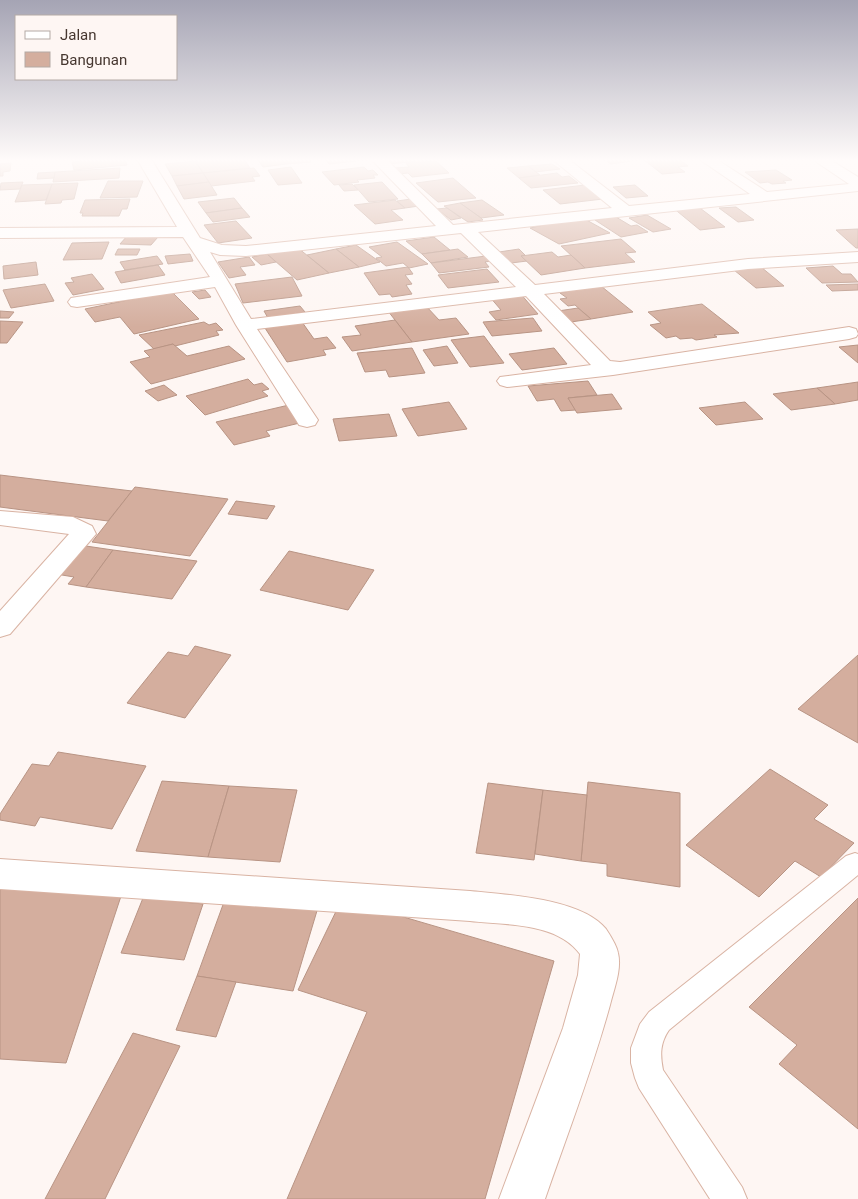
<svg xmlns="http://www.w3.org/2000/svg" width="858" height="1199" viewBox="0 0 858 1199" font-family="Roboto,sans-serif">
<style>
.building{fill:#d4ae9e;stroke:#b89484}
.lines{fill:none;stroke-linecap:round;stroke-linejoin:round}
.service-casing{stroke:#d9b3a3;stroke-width:2}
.minor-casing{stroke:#d9b3a3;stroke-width:2}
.service{fill:#fff;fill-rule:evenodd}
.minor{fill:#fff;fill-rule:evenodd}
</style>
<rect width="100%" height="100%" fill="#fef6f3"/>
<g class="building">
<path d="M105,159H125L127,165L74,170L72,162Z"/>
<path d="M203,159H244L250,168L203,173L195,160Z"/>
<path d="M257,159H282L286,164L263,167Z"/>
<path d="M282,159H309L311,162L286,164Z"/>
<path d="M325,159H364L365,160L329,164Z"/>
<path d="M383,159H428L429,160L388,164Z"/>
<path d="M603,159H637L638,160L611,164Z"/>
<path d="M643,159H679L688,166L678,167L685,172L662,174Z"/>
<path d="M195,161L203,173L172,176L165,164Z"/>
<path d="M436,161L449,173L412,177L408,173L399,174L394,168L409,167L406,163Z"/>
<path d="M11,163L10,171L3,172V176H0V164Z"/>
<path d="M552,164L560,169L535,172L528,166Z"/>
<path d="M528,166L540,175L519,178L507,168Z"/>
<path d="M291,167L302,183L278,185L268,170Z"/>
<path d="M364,167L368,171L373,170L378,175H373L375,178L357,180L359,182L334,185L322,172Z"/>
<path d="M120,168L119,178L53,182L55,172Z"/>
<path d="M254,168L260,176L252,177L255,181L211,186L203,173Z"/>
<path d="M776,170L792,180L783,181L786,183L772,184L768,182L760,183L745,172Z"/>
<path d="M55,172L54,178L37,179L38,173Z"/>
<path d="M203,173L209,182L177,186L172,176Z"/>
<path d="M557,173L562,177L569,176L578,183L531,188L519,178Z"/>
<path d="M453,178L476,198L438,202L416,183Z"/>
<path d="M108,181H143L137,197L100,198Z"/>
<path d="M23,182L20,189L0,190L1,183Z"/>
<path d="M209,182L217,195L184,199L177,186Z"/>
<path d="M382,182L398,199L369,202L354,185Z"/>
<path d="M78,183L74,199L62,200L61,203L45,204L52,184Z"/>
<path d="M52,184L46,200L15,202L22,185Z"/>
<path d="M352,184L358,190L344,191L339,185Z"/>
<path d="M585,185L603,199L560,204L543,190Z"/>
<path d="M635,185L648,196L626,198L613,187Z"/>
<path d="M234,198L242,208L206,213L198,202Z"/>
<path d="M130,199L127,209H122L119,216H82L83,213H80L85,200Z"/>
<path d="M411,199L419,206L405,208L397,201Z"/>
<path d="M395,200L405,208L391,210L403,220L375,224L354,205Z"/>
<path d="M482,200L504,215L481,218L460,203Z"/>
<path d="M460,203L481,218L483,220L468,222L444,206Z"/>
<path d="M696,205L725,227L700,230L672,207Z"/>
<path d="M736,207L754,220L738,222L719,208Z"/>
<path d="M242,208L250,217L213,222L206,213Z"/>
<path d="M447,208L461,218L451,220L437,209Z"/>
<path d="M647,215L671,229L653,232L629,218Z"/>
<path d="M581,217L610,233L559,244L530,228Z"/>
<path d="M616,217L631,226L637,225L648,232L621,237L595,220Z"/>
<path d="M236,221L252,238L218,243L204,225Z"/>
<path d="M858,229V248H856L836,230Z"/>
<path d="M128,235L158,237L151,245L120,244Z"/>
<path d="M434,237L450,250L422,254L406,241Z"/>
<path d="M621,239L636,252L625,253L635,262L585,268L561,246Z"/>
<path d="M109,242L102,259L63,260L72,243Z"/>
<path d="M397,242L428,264L409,268L403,263L386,266L376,258L382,257L369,247Z"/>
<path d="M356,245L380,262L359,267L336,249Z"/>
<path d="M298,248L329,273L297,280L267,254Z"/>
<path d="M118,249H140L137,255H115Z"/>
<path d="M336,249L359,267L329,273L307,255Z"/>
<path d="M458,249L468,257L431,263L422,254Z"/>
<path d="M519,249L525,255L521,256L527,261L511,263L499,252Z"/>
<path d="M552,252L558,257L571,255L585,268L541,275L521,256Z"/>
<path d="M190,254L193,261L168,264L165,256Z"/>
<path d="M267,254L276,262L261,265L252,257Z"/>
<path d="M157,256L163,264L125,270L120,262Z"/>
<path d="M486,256L491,261L485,262L489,267L439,273L431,263Z"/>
<path d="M249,257L255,265L240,267L246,275L229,278L218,262Z"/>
<path d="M36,262L38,275L4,279L3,266Z"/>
<path d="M158,265L165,275L121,283L115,272Z"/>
<path d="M833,266L842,274H851L858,282L822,283L806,268Z"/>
<path d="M408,267L413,274L405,275L412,284L406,285L412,294L392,297L390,294L379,295L364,273Z"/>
<path d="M761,267L784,286L756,288L734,270Z"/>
<path d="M487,269L499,282L448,288L438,275Z"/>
<path d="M92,274L104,289L73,295L65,283L74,282L71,278Z"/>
<path d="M292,277L302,296L243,303L235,284Z"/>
<path d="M45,284L54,301L11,308L3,290Z"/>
<path d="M858,284V290L832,291L826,285Z"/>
<path d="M601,286L633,312L591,319L575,305L568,306L560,299L567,298L560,293L570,291L566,287Z"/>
<path d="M205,290L211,297L199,299L192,292Z"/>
<path d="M171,291L199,319L134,334L120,317L95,322L85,309Z"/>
<path d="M519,292L538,314L496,320L489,312L501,310L489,296Z"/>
<path d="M702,304L739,333L714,335L717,337L696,340L692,338L680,339L676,336L666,338L650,325L661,323L648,312Z"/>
<path d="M300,306L305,312L268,318L264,311Z"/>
<path d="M426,306L439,320L456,318L469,334L412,342L388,311Z"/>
<path d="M578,308L591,319L571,322L558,311Z"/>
<path d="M0,311L14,312L9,318H0Z"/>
<path d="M533,318L542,331L492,336L483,322Z"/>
<path d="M395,320L412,342L352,351L342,337L361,335L355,326Z"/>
<path d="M0,321L23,322L7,343H0Z"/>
<path d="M204,322L209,325L216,323L223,330L216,331L219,335L175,346L173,344L154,349L139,335Z"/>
<path d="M302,322L314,339L327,337L336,348L323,350L326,355L287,362L265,328Z"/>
<path d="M484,336L504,363L470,367L451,340Z"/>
<path d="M173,344L187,356L229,346L245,359L151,384L130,362L150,357L144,351Z"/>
<path d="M858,345V363L839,347Z"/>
<path d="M447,346L458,363L434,366L423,350Z"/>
<path d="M412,348L425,373L389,377L386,370L365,372L357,353Z"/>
<path d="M554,348L567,364L522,370L509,354Z"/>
<path d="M248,379L254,385L262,383L269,389L262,391L268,396L205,415L186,396Z"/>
<path d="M588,381L597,395L568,398L576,410L561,411L554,399L537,401L528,386Z"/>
<path d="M858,382V400L835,404L817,388Z"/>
<path d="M164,385L177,395L158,401L145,391Z"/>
<path d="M817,388L835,404L791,410L773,394Z"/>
<path d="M612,394L622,409L577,413L568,398Z"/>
<path d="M449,402L467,429L418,436L402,409Z"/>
<path d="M745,402L763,419L716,425L699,408Z"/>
<path d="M289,405L304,422L266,431L270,436L234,445L216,422Z"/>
<path d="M389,414L397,436L339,441L333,419Z"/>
<path d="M0,475L132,491L108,521L0,507Z"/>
<path d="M135,487L228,499L190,556L92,542Z"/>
<path d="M236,501L275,506L267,519L228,514Z"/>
<path d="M79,545L113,550L86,587L68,584L74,577L56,574Z"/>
<path d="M113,550L197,561L172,599L86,587Z"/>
<path d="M289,551L374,570L348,610L260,590Z"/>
<path d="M195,646L231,655L185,718L127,703L168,652L188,656Z"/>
<path d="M858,655V743L798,709Z"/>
<path d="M58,752L146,766L112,829L40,817L35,826L0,820V814L32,764L49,766Z"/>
<path d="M770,769L828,805L814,819L854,843L821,877L795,861L759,897L686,845Z"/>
<path d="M162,781L229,786L208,857L136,851Z"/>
<path d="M588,782L680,793V887L607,876V864L581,861Z"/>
<path d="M488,783L543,790L534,860L476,853Z"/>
<path d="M229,786L297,790L280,862L208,857Z"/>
<path d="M543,790L587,795L581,861L535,854Z"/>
<path d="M0,877L125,884L66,1063L0,1059Z"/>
<path d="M228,891L319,904L293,991L197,976Z"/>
<path d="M143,898L203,904L184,960L121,953Z"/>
<path d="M858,898V1129L779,1064L797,1045L749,1007Z"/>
<path d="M342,899L554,961L485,1199H287L367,1012L298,990Z"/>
<path d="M197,976L236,982L216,1037L176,1030Z"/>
<path d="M133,1033L180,1046L105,1199H45Z"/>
</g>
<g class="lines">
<g class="service-casing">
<path id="service" d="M855,853L858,854V875L669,1030C660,1043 660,1055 663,1070L742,1187L747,1199H710L639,1088L635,1078L631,1063V1048L640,1024L649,1012L846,856Z"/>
</g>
<g class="minor-casing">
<g id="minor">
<path d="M137,159H151L200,238L222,245L246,246L436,226L371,159H386L453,225L612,208L552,159H568L629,206L750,194L699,159H716L767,192L849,184L812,159H829L858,177V191L478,232L535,285L748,259L858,252V262L748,269L544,294L610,361L620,362L849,327L856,329L858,334L856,337L849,339L613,375L507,387L500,385L497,381L500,377L591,365L526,296L257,329L318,420L315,425L307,427L299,425L296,420L236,325L215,287L77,307L71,306L68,302L71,298L77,297L210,277L183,237L0,238V228L177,227ZM461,233L516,287L251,319L210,252L220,255L246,256Z"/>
<path d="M0,511L73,517L92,526L96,534L10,634L0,637V611L69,534L0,525Z"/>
<path d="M0,859L470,891C507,895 581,898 606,929C610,935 617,946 618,953C622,969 614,989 610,1005C592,1071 567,1135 545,1199H499L563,1028L578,975L580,954C557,922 505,925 470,921L0,889Z"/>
</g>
</g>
<use href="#service" class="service"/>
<use href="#minor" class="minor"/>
</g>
<linearGradient id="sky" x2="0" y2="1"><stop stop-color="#a5a4b4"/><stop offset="0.49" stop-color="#fffbfa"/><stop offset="1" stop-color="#fffbfa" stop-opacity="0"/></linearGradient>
<rect width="858" height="327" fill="url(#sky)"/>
<rect x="15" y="15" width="162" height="65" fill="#fef6f3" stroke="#b4aaa5"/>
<rect x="25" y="31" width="25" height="8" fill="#ffffff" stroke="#b4aaa5"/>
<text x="60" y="40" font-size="15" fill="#463730">Jalan</text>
<rect x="25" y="52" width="25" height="15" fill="#d4ae9e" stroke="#b4aaa5"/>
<text x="60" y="65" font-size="15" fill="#463730">Bangunan</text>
</svg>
